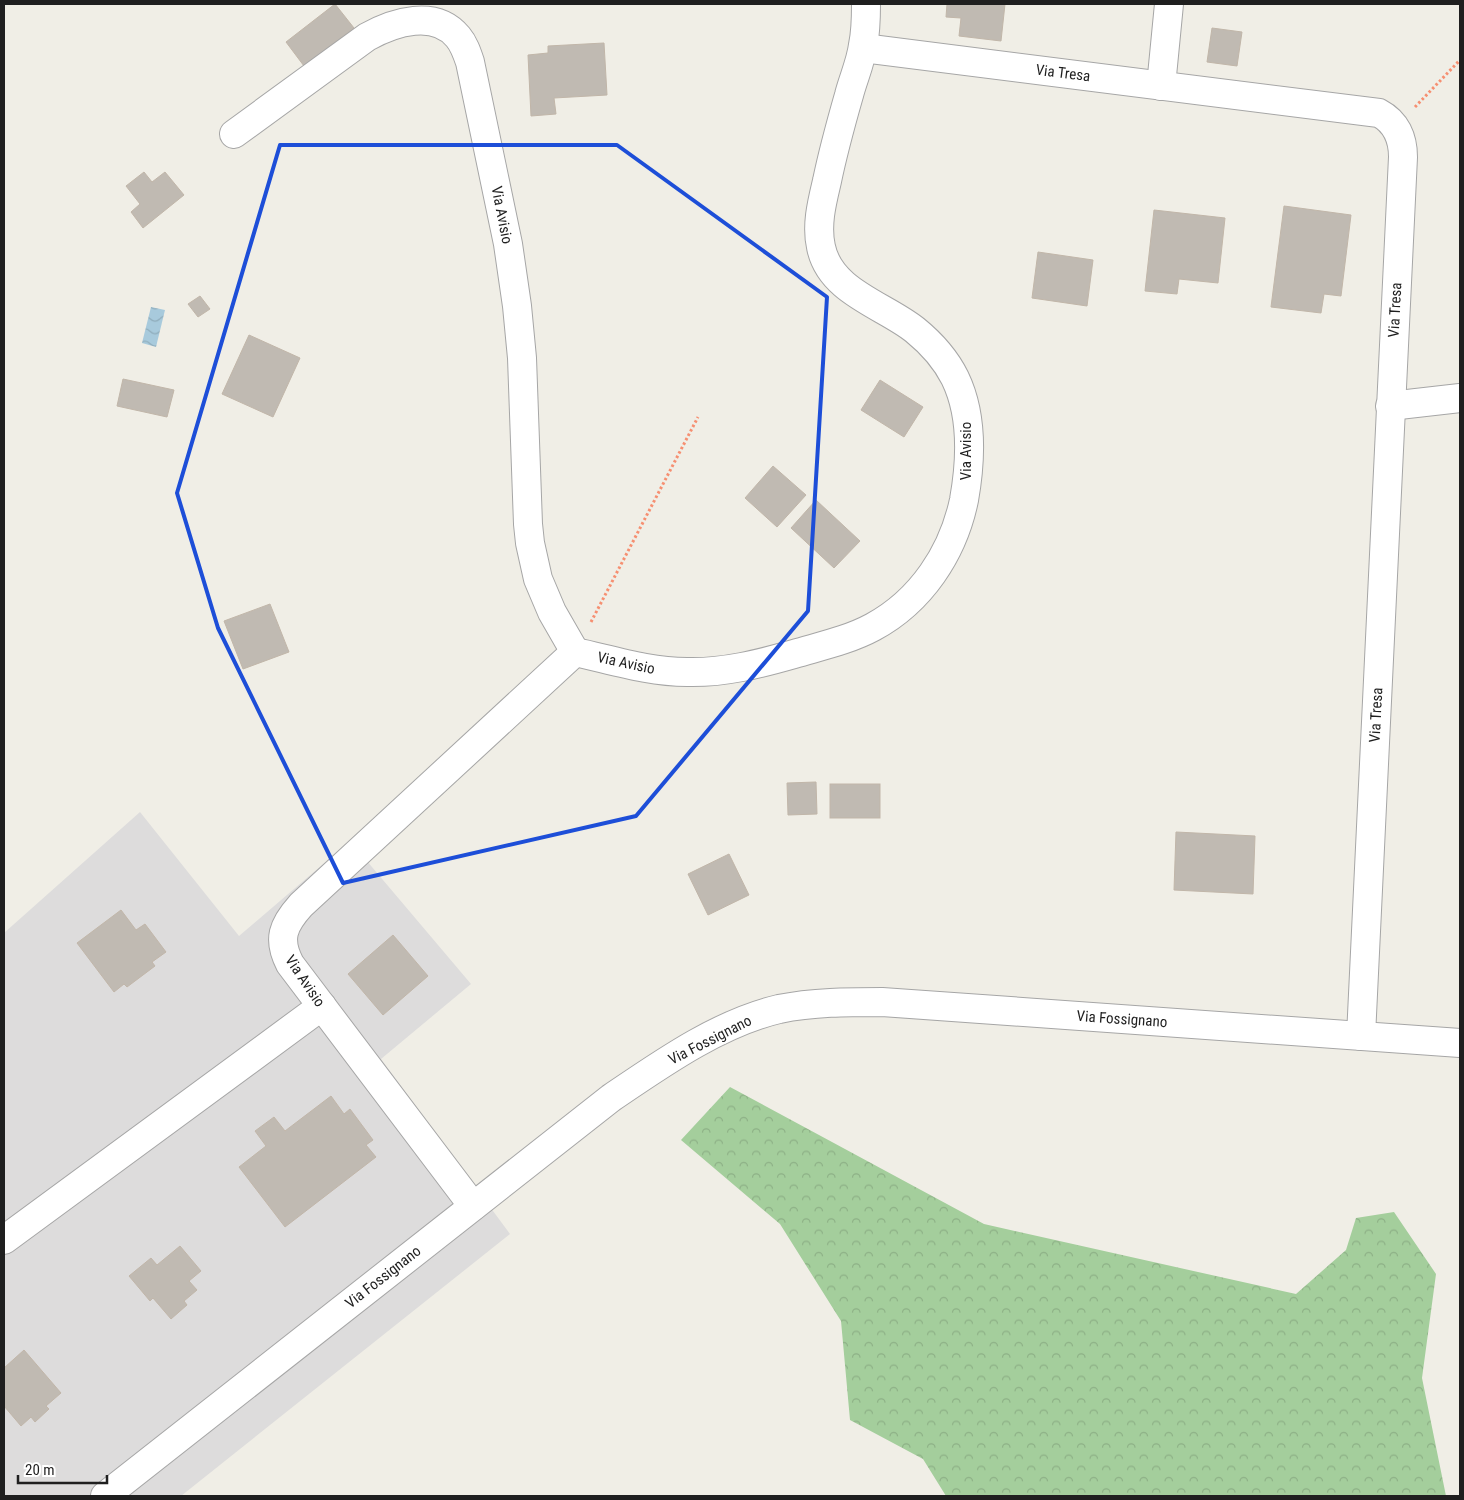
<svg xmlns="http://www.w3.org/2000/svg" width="1464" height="1500" viewBox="0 0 1464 1500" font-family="'Roboto Condensed',sans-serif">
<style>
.residential{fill:#dddcdc}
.forest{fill:url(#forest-crowns)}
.water{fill:url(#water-waves)}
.building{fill:#c0bab2;stroke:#c1b6a9}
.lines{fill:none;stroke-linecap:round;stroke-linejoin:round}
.minor-casing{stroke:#a6a6a6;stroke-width:30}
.path{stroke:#f68f71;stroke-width:3;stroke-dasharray:2.5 2.5;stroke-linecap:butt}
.minor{stroke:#fff;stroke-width:28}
.marked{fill:none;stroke:#1d4ed8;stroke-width:4;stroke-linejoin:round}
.labels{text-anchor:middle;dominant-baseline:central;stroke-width:4;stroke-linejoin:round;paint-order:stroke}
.street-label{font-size:15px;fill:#1f1f1f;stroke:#fff}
</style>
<defs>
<pattern id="forest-crowns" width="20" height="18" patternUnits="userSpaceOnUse" patternTransform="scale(1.25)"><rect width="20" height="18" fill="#a4ce9c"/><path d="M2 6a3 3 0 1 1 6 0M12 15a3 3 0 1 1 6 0" fill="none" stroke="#8db086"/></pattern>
<pattern id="water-waves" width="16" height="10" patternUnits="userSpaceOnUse" patternTransform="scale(1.25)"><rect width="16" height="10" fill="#a8cadc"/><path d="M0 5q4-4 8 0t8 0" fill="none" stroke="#90adbc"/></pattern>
</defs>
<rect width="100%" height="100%" fill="#f0eee6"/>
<path class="residential" d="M140,812L239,936L350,841L471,984L381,1059L510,1234L181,1496H4V933Z"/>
<path class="forest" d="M730,1087L984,1224L1296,1294L1346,1250L1356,1218L1394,1212L1436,1274L1422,1378L1446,1496H946L923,1459L850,1420L841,1321L780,1224L681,1140Z"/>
<path class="water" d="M151,307L165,310L156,347L142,343Z"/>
<g class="building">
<path d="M335,4L354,28L304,66L286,42Z"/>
<path d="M947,4H1005L1001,41L959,36L961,18L946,17Z"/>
<path d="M1212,28L1242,32L1237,66L1207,62Z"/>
<path d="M604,43L607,95L554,98L556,114L531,116L528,55L548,53V46Z"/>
<path d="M144,172L152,182L165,172L184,195L143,228L131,212L140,204L126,186Z"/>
<path d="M1284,206L1351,215L1341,296L1324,294L1321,313L1271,307Z"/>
<path d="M1154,210L1225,218L1218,283L1179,279L1177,294L1145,291Z"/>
<path d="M1038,252L1093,260L1087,306L1032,298Z"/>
<path d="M200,296L210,309L198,317L188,304Z"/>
<path d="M249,335L300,358L273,417L222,394Z"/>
<path d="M123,379L174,390L167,417L117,406Z"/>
<path d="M880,380L923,407L904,437L861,410Z"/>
<path d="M773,466L806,495L777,527L745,498Z"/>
<path d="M816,500L860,541L834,568L791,528Z"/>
<path d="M270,604L289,652L243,669L224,621Z"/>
<path d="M816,782L817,814L788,815L787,783Z"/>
<rect x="830" y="784" width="50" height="34"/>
<path d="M1176,832L1255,836L1253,894L1174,890Z"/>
<path d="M729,854L749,895L708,915L688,874Z"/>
<path d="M121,910L136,930L145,924L166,952L152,962L155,966L127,987L124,984L114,992L77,943Z"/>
<path d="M393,935L428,976L383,1015L348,974Z"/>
<path d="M331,1096L344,1114L350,1109L373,1140L366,1145L376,1157L285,1227L239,1167L266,1146L255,1131L274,1117L285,1131Z"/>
<path d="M180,1246L201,1271L189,1281L197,1290L184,1301L187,1305L171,1319L153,1298L150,1301L129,1276L151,1258L157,1265Z"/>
<path d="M24,1350L61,1393L46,1406L49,1409L35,1422L31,1417L21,1426L4,1406V1368Z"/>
</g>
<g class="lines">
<g class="minor-casing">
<g id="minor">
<path d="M863,48L1379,113C1396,122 1403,138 1403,157L1361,1036"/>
<path d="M1161,86L1169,4"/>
<path d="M234,134L367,37C394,22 435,9 458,37C464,44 467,53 470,62L508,244L517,306L522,358L528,524L530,543L538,579L552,612L575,652"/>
<path d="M1390,406L1460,398"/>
<path d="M473,1206L290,964C277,939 283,925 301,905L575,652C612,660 649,672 687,672C724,673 759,664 794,654C821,646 849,640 873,627C921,601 953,553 964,500C971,461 973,415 955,378C946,360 931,343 915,330C884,305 830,292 821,247C816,225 822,202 827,181C833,152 841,123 849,95C853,79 861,62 863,45C866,31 866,18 866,4"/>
<path d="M4,1240L322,1006"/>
<path d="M105,1496L611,1098C661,1064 719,1023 779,1009C813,1002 848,1002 882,1002L1460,1043"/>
</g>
</g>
<g class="path">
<path d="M1415,107L1460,60"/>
<path d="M591,622L698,417"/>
</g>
<use href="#minor" class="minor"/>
</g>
<path class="marked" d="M280,145H617L827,297L808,611L636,816L343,883L218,628L177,493Z"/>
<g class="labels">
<g class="street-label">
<text transform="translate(1063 73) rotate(7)">Via Tresa</text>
<text transform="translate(502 215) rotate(79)">Via Avisio</text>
<text transform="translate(1395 310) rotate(-87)">Via Tresa</text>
<text transform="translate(966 451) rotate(-90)">Via Avisio</text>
<text transform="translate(626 663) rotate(12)">Via Avisio</text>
<text transform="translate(1376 715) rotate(-87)">Via Tresa</text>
<text transform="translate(305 981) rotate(56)">Via Avisio</text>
<text transform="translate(1122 1019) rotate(4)">Via Fossignano</text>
<text transform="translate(710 1040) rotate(-27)">Via Fossignano</text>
<text transform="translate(383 1277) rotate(-38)">Via Fossignano</text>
</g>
</g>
<rect width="1464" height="1500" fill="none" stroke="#1f1f1f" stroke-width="10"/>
<path d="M18 1475v8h89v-8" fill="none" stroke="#1f1f1f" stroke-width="2.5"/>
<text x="25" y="1475" font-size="15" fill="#1f1f1f" stroke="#ffffff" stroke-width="4" paint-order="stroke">20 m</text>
</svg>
